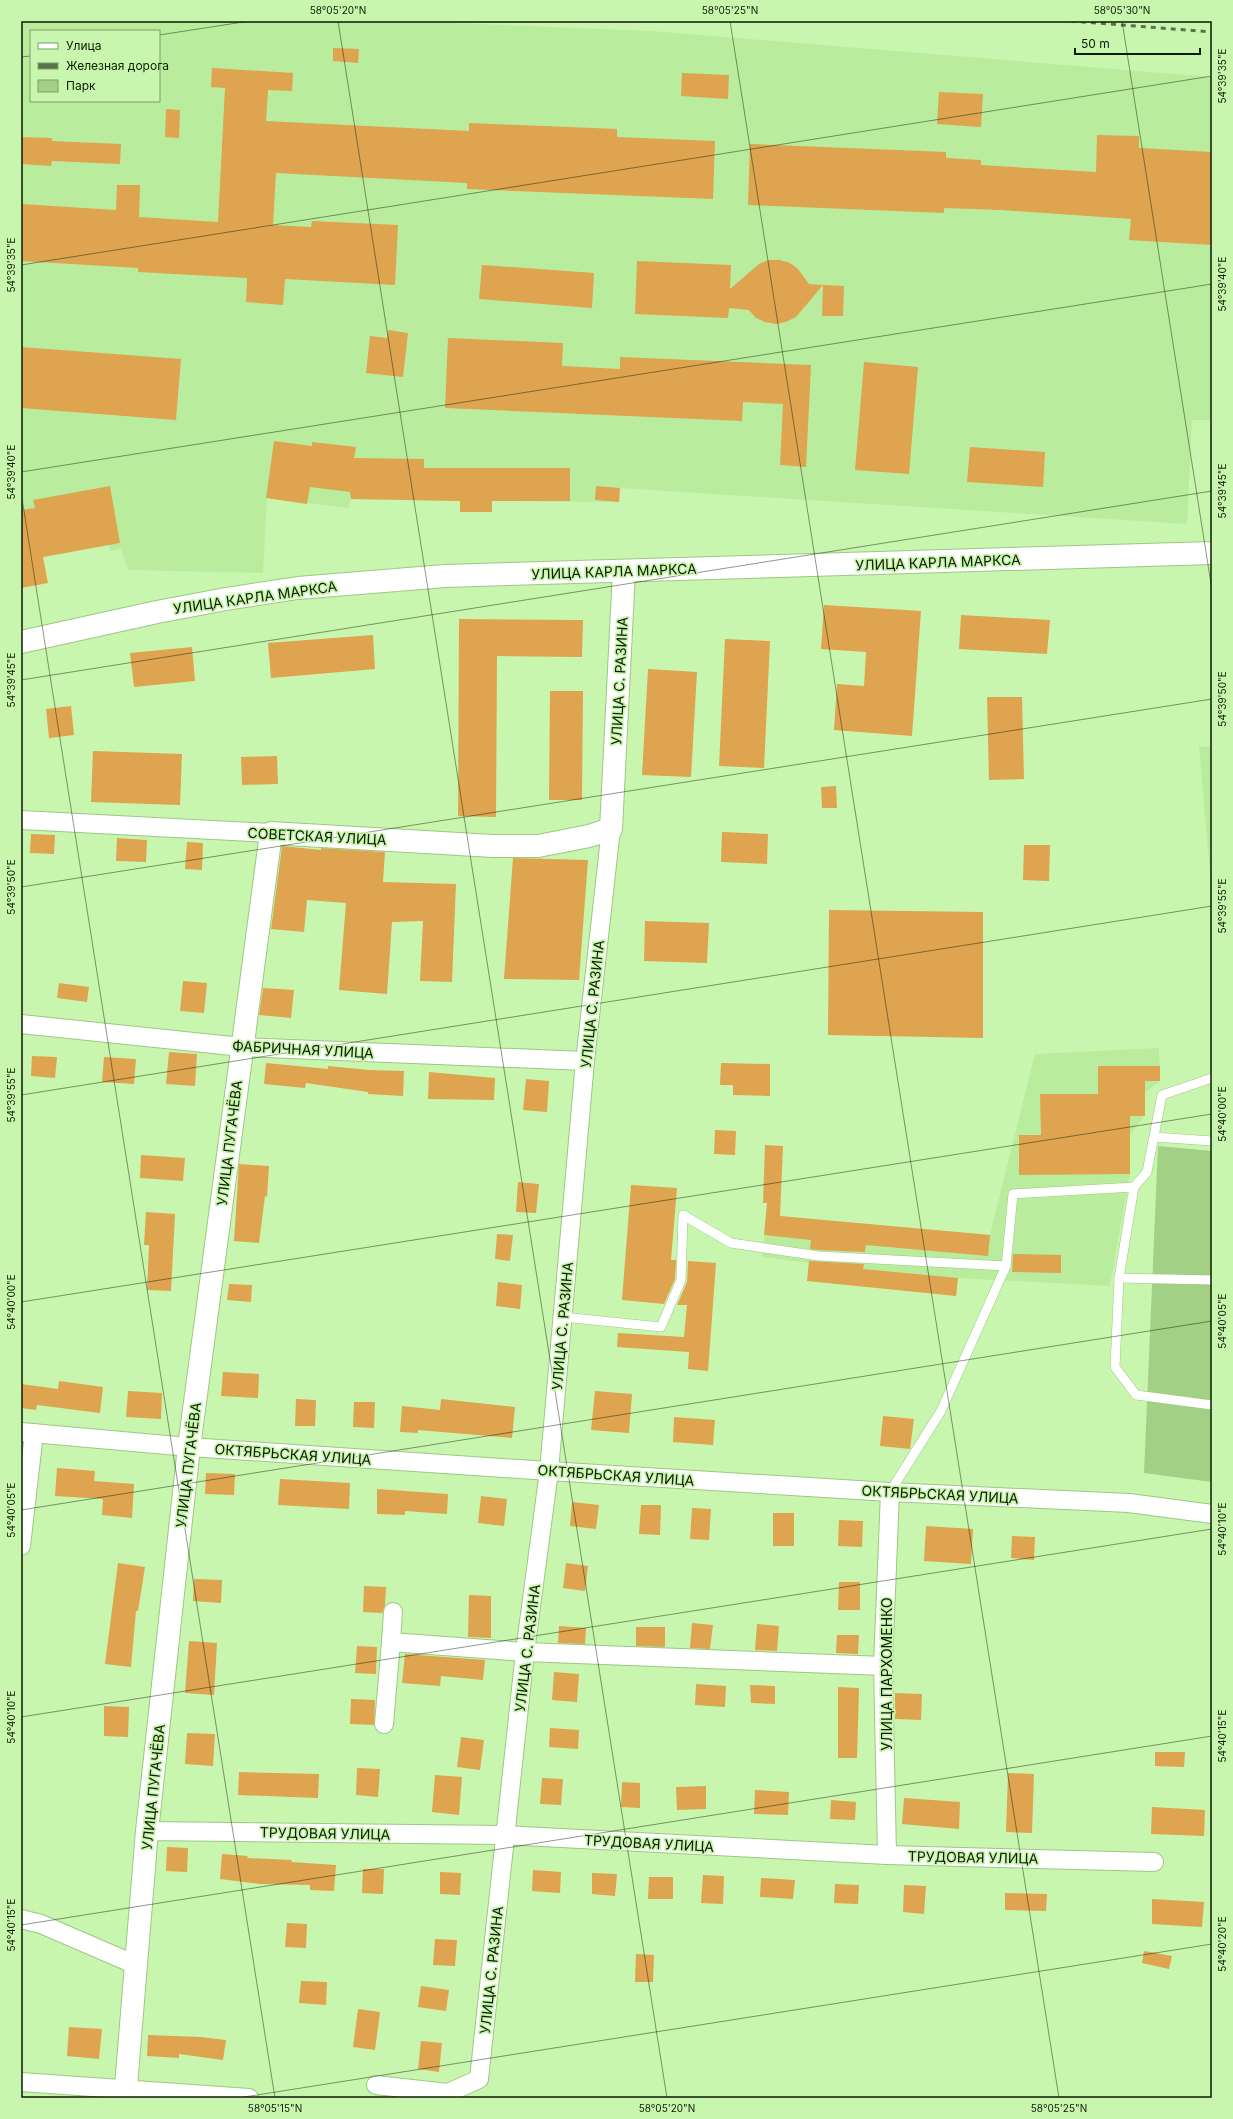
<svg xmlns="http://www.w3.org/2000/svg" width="1233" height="2119" viewBox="0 0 1233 2119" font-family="Inter,sans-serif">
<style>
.built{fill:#baec9e;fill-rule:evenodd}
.green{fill:#a2d185}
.building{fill:#dea44f}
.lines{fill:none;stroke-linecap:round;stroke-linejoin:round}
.lane-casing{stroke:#9cc883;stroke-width:10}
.street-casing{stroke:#9cc883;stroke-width:20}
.secondary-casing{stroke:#9cc883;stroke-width:24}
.lane{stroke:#fff;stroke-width:9}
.street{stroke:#fff;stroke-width:18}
.secondary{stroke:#fff;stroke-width:22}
.rail{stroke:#587348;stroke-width:3;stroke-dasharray:5 5;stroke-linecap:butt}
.ticks{fill:none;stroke:#0c1b02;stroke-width:1;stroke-opacity:0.45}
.labels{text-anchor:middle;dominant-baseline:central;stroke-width:3.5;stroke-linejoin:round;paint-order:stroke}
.street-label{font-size:14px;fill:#0c1b02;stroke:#c9f6ae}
.neatline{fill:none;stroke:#0c1b02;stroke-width:1.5}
.ticks-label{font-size:10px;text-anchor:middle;fill:#0c1b02}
</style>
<rect width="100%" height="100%" fill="#c9f6ae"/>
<g class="built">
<path d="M23,21H402L652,31L1212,77V420H1192L1187,524L620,488L619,502L492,501V512H460V501L351,499L348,508L267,498L263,573L128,570L121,549L110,551L109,545L43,557L21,588V22ZM31,31H159V101H31Z"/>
<path d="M1212,746V896L1199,747Z"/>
<path d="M1159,1048L1160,1081L1145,1093V1116L1130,1135V1174L1110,1286L958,1278L956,1296L809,1263L762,1257L766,1215L990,1235L1035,1054Z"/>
</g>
<path class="green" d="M1158,1146L1212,1151V1482L1144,1473Z"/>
<g class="building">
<path d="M333,48L359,49L358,63L333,61Z"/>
<path d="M212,68L293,73L292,91L268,90L266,121L469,131V123L617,129V137L715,141L713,199L467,189V183L276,173L273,225L311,227L312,221L398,225L395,285L285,279L283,305L246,302L247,278L138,272V268L21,261V204L116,210L117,185H140L139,217L218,222L225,88L211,87Z"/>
<path d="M682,73L729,75L728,99L681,96Z"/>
<path d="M939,92L983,94L981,127L937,124Z"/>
<path d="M166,109L180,110L179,138L165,137Z"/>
<path d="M1097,135L1139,136V148L1212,152V245L1129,240L1131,219L1001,210L944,208V213L748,205L750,144L946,152V158L981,160V165L1096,172Z"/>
<path d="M21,137L52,138V141L121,144L120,164L52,161L51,166L21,164Z"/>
<path d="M769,260H780L790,263L798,269L809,284L823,285L796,317L786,322L776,324L765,322L756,318L749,310L729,308L728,318L635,314L637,261L731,265L730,289L759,264Z"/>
<path d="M482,265L594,273L592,308L479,299Z"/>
<path d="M823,285L844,286L843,316H822Z"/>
<path d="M388,330L408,333L403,377L366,373L370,336L387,338Z"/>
<path d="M448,338L563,343L562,366L620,369V357L811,365L806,467L780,465L783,404L743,402L742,421L445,408Z"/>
<path d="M21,347L181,359L176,420L21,408Z"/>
<path d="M864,362L918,367L909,474L855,470Z"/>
<path d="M274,441L312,446V442L356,447L354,458L424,459V468H570V501H492V512H460V501L351,499L350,492L310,487L307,504L266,498Z"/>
<path d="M970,447L1045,452L1043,487L967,482Z"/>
<path d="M110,486L120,543L43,557L48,583L21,588V510L35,508L33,500Z"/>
<path d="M596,486L620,488L619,502L595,500Z"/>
<path d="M824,605L921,611L912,736L834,730L837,684L864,686L866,652L821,649Z"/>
<path d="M961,615L1050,620L1047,654L959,649Z"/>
<path d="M459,619L583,620L582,657L497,656L496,817L458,816Z"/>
<path d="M373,635L375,669L271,678L268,643Z"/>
<path d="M725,639L770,641L764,768L719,766Z"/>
<path d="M192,647L195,681L134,687L130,653Z"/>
<path d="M648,669L697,672L691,777L642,775Z"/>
<path d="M550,691H583L582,800H549Z"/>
<path d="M987,697H1022L1024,779L989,780Z"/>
<path d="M71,706L74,735L49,738L46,709Z"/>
<path d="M93,751L182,754L180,805L91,802Z"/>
<path d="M277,756L278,784L242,785L241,757Z"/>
<path d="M836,786L837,808H822L821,787Z"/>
<path d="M722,832L768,834L767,864L721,862Z"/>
<path d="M31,834L55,835L54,854L30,853Z"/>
<path d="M117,838L147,840L146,862L116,861Z"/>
<path d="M187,842L203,843L202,870L185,869Z"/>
<path d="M1024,845H1050L1049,881L1023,880Z"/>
<path d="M282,846L321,850V848L385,852L383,882L456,884L452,982L420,981L423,921L392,922L387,994L339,990L346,903L307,900L304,932L271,929Z"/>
<path d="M513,858L588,860L579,980L504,979Z"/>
<path d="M829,910L983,912V1038L828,1035Z"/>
<path d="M645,921L709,923L707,963L644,961Z"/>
<path d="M183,981L207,983L204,1013L180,1011Z"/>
<path d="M59,983L89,987L87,1002L57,998Z"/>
<path d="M263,988L294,990L291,1018L259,1015Z"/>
<path d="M169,1052L197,1054L195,1086L166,1084Z"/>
<path d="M32,1056L57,1057L55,1078L31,1076Z"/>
<path d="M104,1057L136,1059L134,1084L102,1082Z"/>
<path d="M266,1063L328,1069V1066L369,1070L404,1071L403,1096L368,1094V1092L306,1083L305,1088L264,1084Z"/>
<path d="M721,1063L770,1064V1096L733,1095V1085H720Z"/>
<path d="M1098,1066H1160V1081H1145V1116H1130V1174L1019,1175V1135H1041L1040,1094H1098Z"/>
<path d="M429,1072L495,1078L494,1100L428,1099Z"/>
<path d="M526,1079L549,1081L547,1112L523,1110Z"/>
<path d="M715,1130L736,1131L735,1155L714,1154Z"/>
<path d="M765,1145L783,1146L780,1216L990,1235L988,1256L866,1245L865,1252L820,1250L810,1249L811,1240L764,1235L767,1203H763Z"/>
<path d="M141,1155L185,1158L183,1181L140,1178Z"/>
<path d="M239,1164L269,1166L267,1197L265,1196L259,1243L234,1241Z"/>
<path d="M518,1182L539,1184L536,1213L516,1212Z"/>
<path d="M631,1185L677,1188L671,1260H676L675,1279L664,1304L622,1300Z"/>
<path d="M146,1212L175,1214L171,1291L147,1290L149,1245H144Z"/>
<path d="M497,1234L513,1235L510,1261L495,1259Z"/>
<path d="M1013,1254L1061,1255V1273L1012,1272Z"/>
<path d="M688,1261L716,1263L708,1371L688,1369L689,1352L617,1347L618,1333L684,1337L687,1305H677L687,1282Z"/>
<path d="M809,1261L864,1264L863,1269L958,1278L956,1296L807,1281Z"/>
<path d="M498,1282L522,1285L520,1309L496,1306Z"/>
<path d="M229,1284L252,1285L251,1302L227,1300Z"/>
<path d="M223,1372L259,1374L258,1398L221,1396Z"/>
<path d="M59,1381L103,1387L100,1413L37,1405L36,1410L21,1408V1384L58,1389Z"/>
<path d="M128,1391L162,1393L161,1419L126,1417Z"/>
<path d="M595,1391L632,1394L629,1433L591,1430Z"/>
<path d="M296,1399L316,1400L315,1426H295Z"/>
<path d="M441,1399L515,1407L512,1438L418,1430V1433L400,1432L402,1406L440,1410Z"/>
<path d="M354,1402H375L374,1428L353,1427Z"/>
<path d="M883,1416L914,1419L910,1449L880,1446Z"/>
<path d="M674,1417L715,1420L713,1445L673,1442Z"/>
<path d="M57,1468L95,1471L94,1481L134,1484L132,1518L102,1515L103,1499L55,1496Z"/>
<path d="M206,1473L235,1474L234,1495L205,1494Z"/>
<path d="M280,1479L350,1483L349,1509L278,1505Z"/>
<path d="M377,1489L448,1494L447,1514L405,1511V1515L377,1514Z"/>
<path d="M481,1496L507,1499L504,1526L478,1523Z"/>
<path d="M572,1502L599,1505L596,1529L570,1526Z"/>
<path d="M641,1505H661L660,1535L639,1534Z"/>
<path d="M692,1508L711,1509L709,1540L690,1539Z"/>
<rect x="773" y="1513" width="21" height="33"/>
<path d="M839,1520L863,1521L862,1547L838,1546Z"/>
<path d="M926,1526L973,1529L971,1564L924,1561Z"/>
<path d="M1012,1536L1035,1537L1034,1560L1011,1558Z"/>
<path d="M118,1563L145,1567L138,1611H136L131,1667L105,1664Z"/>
<path d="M566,1563L588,1566L585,1591L563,1588Z"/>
<path d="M194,1579L222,1580L221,1603L193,1601Z"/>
<path d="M839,1582H860V1610H838Z"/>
<path d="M364,1586L386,1587L385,1605L382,1613L363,1612Z"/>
<path d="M469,1595L491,1596V1638L468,1637Z"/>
<path d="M692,1623L713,1625L710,1649L690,1648Z"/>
<path d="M757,1624L779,1626L777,1651L755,1650Z"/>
<path d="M559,1626L586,1628L585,1644L558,1643Z"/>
<path d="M636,1627H665V1647L636,1646Z"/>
<path d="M837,1635H859L858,1654L836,1653Z"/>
<path d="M189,1641L217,1643L214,1695L185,1693Z"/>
<path d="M357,1646L377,1647L376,1674L355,1673Z"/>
<path d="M405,1654L485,1660L483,1680L441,1676L440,1686L402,1683Z"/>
<path d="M554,1672L579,1674L577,1702L552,1700Z"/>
<path d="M696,1684L726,1686L725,1707L695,1705Z"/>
<path d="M750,1685L775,1686V1704L751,1703Z"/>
<path d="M838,1687L859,1688L857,1758H838Z"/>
<path d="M895,1693L922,1694L921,1720L895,1719Z"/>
<path d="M351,1699L375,1700L374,1725L350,1724Z"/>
<path d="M104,1706L129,1707L128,1737L104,1736Z"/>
<path d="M550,1728L579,1730L578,1749L549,1747Z"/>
<path d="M187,1733L215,1734L213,1766L185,1764Z"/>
<path d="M461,1737L484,1740L480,1770L457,1767Z"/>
<path d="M1155,1752H1185L1184,1767L1155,1766Z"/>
<path d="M357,1768L380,1769L378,1797L356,1795Z"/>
<path d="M239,1772L319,1774L318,1798L238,1795Z"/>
<path d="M1008,1773L1034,1774L1032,1833L1006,1832Z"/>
<path d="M435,1775L462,1777L459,1815L432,1812Z"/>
<path d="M542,1778L563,1779L561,1805L540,1804Z"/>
<path d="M622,1782L640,1783V1808L621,1807Z"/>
<path d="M706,1786V1809L677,1810L676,1787Z"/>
<path d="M755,1790L789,1792L788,1815L754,1814Z"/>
<path d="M904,1798L960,1802L959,1829L902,1824Z"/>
<path d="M831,1800L856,1802L855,1820L830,1819Z"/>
<path d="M1152,1807L1205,1810L1204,1836L1151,1834Z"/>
<path d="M167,1847L188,1848L187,1872L166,1871Z"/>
<path d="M222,1854L248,1856L247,1858L292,1860L291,1862L336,1865L334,1891L310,1890V1885L260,1884L220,1879Z"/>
<path d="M363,1869H384L383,1894L362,1893Z"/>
<path d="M533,1870L561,1872L560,1893L532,1891Z"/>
<path d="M440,1872L461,1873L460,1895L440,1894Z"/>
<path d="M592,1873L617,1874L615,1896L592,1894Z"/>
<path d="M703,1875L724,1876L723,1904L701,1903Z"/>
<path d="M649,1877H673V1899H648Z"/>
<path d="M761,1878L795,1880L793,1899L760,1897Z"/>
<path d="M835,1884L859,1885L858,1904L834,1903Z"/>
<path d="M904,1885L926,1886L924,1914L903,1912Z"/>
<path d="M1005,1893L1047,1894L1046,1911L1005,1910Z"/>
<path d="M1152,1899L1204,1902L1202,1927L1152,1924Z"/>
<path d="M287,1923L307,1924L306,1948L285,1947Z"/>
<path d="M435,1939L457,1940L455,1966L433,1965Z"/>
<path d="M1144,1951L1172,1956L1169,1969L1142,1963Z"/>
<path d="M636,1954L654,1955L653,1982H635Z"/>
<path d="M301,1981L327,1982L326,2005L299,2003Z"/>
<path d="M421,1986L449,1990L446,2011L418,2007Z"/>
<path d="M358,2009L380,2012L375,2050L353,2047Z"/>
<path d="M69,2027L102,2029L99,2059L67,2056Z"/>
<path d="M148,2035L201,2037L226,2040L223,2060L179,2054V2058L147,2056Z"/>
<path d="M421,2041L442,2043L439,2072L418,2069Z"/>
</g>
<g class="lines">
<g class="lane-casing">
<g id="lane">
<path d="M1154,1137L1212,1141"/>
<path d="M1134,1187L1119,1278L1212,1280"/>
<path d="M1119,1278L1115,1367L1136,1395L1212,1405"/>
<path d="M563,1317L661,1327L681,1280L683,1215L731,1243L819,1256L1006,1266"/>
<path d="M890,1492L941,1411L1006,1266L1013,1194L1134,1187L1147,1172L1162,1095L1212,1078"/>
</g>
</g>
<g class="street-casing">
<g id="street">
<path d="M21,820L271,833"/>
<path d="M21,1024L242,1047L585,1061"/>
<path d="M21,1432L189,1447L549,1471L890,1492L1129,1503L1212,1514"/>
<path d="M21,1546L34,1433"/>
<path d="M391,1642L393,1612"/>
<path d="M384,1724L391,1642L525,1652L883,1666"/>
<path d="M145,1834L147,1831L505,1835L887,1855L1154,1862"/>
<path d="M887,1855L883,1666L890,1492"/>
<path d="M21,1919L41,1924L136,1965"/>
<path d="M21,2082L249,2098"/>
<path d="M376,2085L448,2093L479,2079L525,1652L549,1471L585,1061L611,829"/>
</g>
</g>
<g class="secondary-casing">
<g id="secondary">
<path d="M21,642L157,612L226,599L298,588L445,576L1212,553"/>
<path d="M125,2098L147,1831L189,1447L271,833L493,846H538L589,836L611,829L624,571"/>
</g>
</g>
<use href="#lane" class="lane"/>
<use href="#street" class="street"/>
<use href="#secondary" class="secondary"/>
<path class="rail" d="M1071,21L1212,32"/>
</g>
<path class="ticks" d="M338,21L667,2098M730,21L1059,2098M1122,21L1212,590M159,35L250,21M21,57L31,56M21,265L1212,76M21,472L1212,284M21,492L275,2098M21,680L1212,491M21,887L1212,699M21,1095L1212,906M21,1302L1212,1114M21,1510L1212,1321M21,1717L1212,1529M21,1925L1212,1736M238,2098L1212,1944"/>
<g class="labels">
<g class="street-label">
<text transform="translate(938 562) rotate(-2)">УЛИЦА КАРЛА МАРКСА</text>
<text transform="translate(614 571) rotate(-2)">УЛИЦА КАРЛА МАРКСА</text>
<text transform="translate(255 597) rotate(-8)">УЛИЦА КАРЛА МАРКСА</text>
<text transform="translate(619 681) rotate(-87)">УЛИЦА С. РАЗИНА</text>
<text transform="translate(317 836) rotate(3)">СОВЕТСКАЯ УЛИЦА</text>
<text transform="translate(592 1004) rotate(-84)">УЛИЦА С. РАЗИНА</text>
<text transform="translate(303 1049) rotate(3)">ФАБРИЧНАЯ УЛИЦА</text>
<text transform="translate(229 1143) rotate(-83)">УЛИЦА ПУГАЧЁВА</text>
<text transform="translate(562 1326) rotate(-85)">УЛИЦА С. РАЗИНА</text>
<text transform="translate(293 1454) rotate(4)">ОКТЯБРЬСКАЯ УЛИЦА</text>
<text transform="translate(188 1465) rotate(-83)">УЛИЦА ПУГАЧЁВА</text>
<text transform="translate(616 1475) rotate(4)">ОКТЯБРЬСКАЯ УЛИЦА</text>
<text transform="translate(940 1494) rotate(3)">ОКТЯБРЬСКАЯ УЛИЦА</text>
<text transform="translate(527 1648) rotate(-83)">УЛИЦА С. РАЗИНА</text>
<text transform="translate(886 1674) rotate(-90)">УЛИЦА ПАРХОМЕНКО</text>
<text transform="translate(153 1787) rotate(-84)">УЛИЦА ПУГАЧЁВА</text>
<text transform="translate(325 1833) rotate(1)">ТРУДОВАЯ УЛИЦА</text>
<text transform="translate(649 1843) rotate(3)">ТРУДОВАЯ УЛИЦА</text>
<text transform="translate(973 1857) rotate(1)">ТРУДОВАЯ УЛИЦА</text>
<text transform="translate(491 1970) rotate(-84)">УЛИЦА С. РАЗИНА</text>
</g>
</g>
<rect width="1233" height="2119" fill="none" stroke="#c9f6ae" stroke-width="44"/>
<rect x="30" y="30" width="130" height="72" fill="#c9f6ae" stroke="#7d9e69"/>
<rect x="38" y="43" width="20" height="6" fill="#ffffff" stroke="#7d9e69"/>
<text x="66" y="50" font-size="12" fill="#0c1b02">Улица</text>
<rect x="38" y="63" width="20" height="6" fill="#587348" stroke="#7d9e69"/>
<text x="66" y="70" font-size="12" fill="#0c1b02">Железная дорога</text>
<rect x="38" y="80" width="20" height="12" fill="#a2d185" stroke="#7d9e69"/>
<text x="66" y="90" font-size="12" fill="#0c1b02">Парк</text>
<path d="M1075 48v6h125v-6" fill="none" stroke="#0c1b02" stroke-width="2"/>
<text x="1081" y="48" font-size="12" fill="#0c1b02" stroke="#c9f6ae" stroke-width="3" paint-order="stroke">50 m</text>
<rect x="22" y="22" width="1189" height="2075" class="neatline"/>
<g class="ticks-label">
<text x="338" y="14">58°05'20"N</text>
<text x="730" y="14">58°05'25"N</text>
<text x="1122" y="14">58°05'30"N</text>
<text transform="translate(1222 76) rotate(-90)" y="4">54°39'35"E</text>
<text transform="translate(11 265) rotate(-90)" y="4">54°39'35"E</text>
<text transform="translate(1222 284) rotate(-90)" y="4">54°39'40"E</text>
<text transform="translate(11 472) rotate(-90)" y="4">54°39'40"E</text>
<text transform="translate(1222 491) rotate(-90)" y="4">54°39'45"E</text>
<text transform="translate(11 680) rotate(-90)" y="4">54°39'45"E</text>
<text transform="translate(1222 699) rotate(-90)" y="4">54°39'50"E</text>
<text transform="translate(11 887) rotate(-90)" y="4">54°39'50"E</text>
<text transform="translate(1222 906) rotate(-90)" y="4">54°39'55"E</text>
<text transform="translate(11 1095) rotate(-90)" y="4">54°39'55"E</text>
<text transform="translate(1222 1114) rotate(-90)" y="4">54°40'00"E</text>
<text transform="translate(11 1302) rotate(-90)" y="4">54°40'00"E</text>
<text transform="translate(1222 1321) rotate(-90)" y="4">54°40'05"E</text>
<text transform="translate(11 1510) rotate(-90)" y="4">54°40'05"E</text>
<text transform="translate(1222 1529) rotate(-90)" y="4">54°40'10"E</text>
<text transform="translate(11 1717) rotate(-90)" y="4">54°40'10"E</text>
<text transform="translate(1222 1736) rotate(-90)" y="4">54°40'15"E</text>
<text transform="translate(11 1925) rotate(-90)" y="4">54°40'15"E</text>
<text transform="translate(1222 1944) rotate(-90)" y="4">54°40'20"E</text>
<text x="275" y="2112">58°05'15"N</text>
<text x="667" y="2112">58°05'20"N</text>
<text x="1059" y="2112">58°05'25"N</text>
</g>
</svg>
